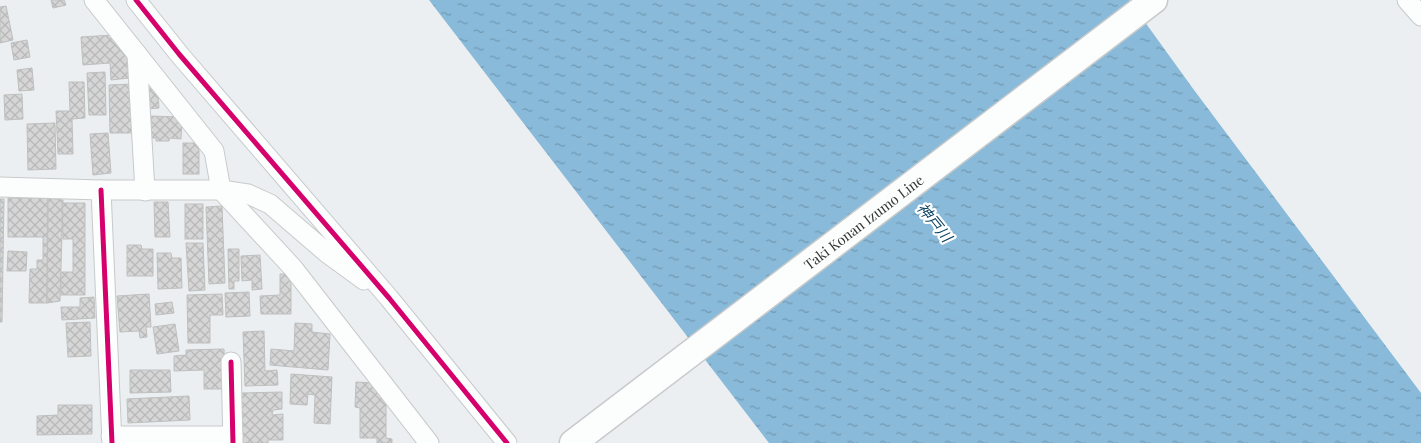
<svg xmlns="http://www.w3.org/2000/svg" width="1421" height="443" viewBox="0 0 1421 443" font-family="'Playfair Display','Noto Sans JP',serif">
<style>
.water{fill:url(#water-ripples)}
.building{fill:url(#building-cross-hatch);stroke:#bebfbf}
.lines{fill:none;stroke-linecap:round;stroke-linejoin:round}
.street-casing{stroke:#c7cacb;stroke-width:21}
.secondary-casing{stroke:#c7cacb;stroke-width:29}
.street{stroke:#fcfdfd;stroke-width:19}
.secondary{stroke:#fcfdfd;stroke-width:26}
.cycleway-casing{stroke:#fff;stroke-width:8}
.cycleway{stroke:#d6006c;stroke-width:5}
.labels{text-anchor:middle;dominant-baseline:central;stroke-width:4.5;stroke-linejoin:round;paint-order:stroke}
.street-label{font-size:14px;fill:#323335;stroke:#fff}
.water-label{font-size:15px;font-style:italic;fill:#0e4765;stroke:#fff}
</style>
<defs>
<pattern id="water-ripples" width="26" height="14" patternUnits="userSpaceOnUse" patternTransform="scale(1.25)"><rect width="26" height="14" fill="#89bad9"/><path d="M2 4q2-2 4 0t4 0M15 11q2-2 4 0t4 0" fill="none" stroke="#7198b1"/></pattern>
<pattern id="building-cross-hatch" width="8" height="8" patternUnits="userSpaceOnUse" patternTransform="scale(1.25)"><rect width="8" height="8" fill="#d6d6d6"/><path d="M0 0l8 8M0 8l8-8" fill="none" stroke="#b8b8b8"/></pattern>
</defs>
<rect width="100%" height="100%" fill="#eceff1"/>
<path class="water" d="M429,0H1129L1194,90L1421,393V443H769Z"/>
<g class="building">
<path d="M51,0H64L66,5L53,8Z"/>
<path d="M6,6L13,40L0,43V7Z"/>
<path d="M113,35L127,54L129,78L111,80L110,63L83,65L81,37Z"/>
<path d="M27,40L30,57L14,60L11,43Z"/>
<path d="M32,68L34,90L19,91L17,70Z"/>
<path d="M105,72L106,115H89L87,73Z"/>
<path d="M157,80L159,108L146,109L145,81Z"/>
<path d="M69,82H84L85,118L72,119L73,154H58L56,111H70Z"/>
<path d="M133,84L134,133H110L109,85Z"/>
<path d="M22,94L23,119L5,120L4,95Z"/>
<path d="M150,116L182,117L181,139L170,138L169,141H156V138H150Z"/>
<path d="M55,123L56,169L28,170L27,124Z"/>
<path d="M108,133L111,173L93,175L90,134Z"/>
<rect x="183" y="143" width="16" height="31"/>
<path d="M8,198H48L47,303H29L30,269H37V260H43V237H8Z"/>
<path d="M48,198L63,200L60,301L47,303Z"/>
<path d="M0,199H4L2,322H0Z"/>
<path d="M154,202H168L170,237H155Z"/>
<path d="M62,203H85V295H61V272H73V239H63Z"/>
<rect x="185" y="204" width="18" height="35"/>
<path d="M222,206L225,283L209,284L206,207Z"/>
<path d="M186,243H203L205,290L189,291Z"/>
<path d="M127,245H141L142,249H153V276H127Z"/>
<path d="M228,249H239V281H234V289H229Z"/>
<path d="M8,251L27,252L26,271H7Z"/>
<path d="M157,253H171L172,258H181L182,288L158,289Z"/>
<path d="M260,255L262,289L252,290V280L242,281L241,256Z"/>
<path d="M280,274H291V314H261L260,296L280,295Z"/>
<path d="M249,292L250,316L226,317L225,293Z"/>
<path d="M149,294L151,327H146L147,337L140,338L139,331L120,332L117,296Z"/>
<path d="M222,294L223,315H210V343H188L187,295Z"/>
<path d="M94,297L95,318L62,320L61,307H80V298Z"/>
<path d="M172,302L174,313L156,315L155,304Z"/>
<path d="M90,322L91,356L68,357L66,323Z"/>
<path d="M295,323L312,324V332L330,334L328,370L270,365L271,349L294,351Z"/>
<path d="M175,324L179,351L157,354L153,327Z"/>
<path d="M264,331L265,371L277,370L278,385L245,386L243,332Z"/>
<path d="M224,349L225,389H204V370L174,371V356L186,355V350Z"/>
<path d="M130,370H170L171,392L130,393Z"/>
<path d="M291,374L332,377L330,424L314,423L315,395L308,394L307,405L290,404Z"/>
<path d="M356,382L377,383V391H386V438L392,439V443H377V438H360V408L355,407Z"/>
<path d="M282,392V409L273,410L272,415L283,414V440H268V443H242L241,393Z"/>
<path d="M189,396L190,420L128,423L127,399Z"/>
<path d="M58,405H92V434L37,435V416L58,415Z"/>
</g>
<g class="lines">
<g class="street-casing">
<g id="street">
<path d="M94,0L214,151L221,190L293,268L429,443"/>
<path d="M136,0L179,54L389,298L507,443"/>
<path d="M1407,0L1421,16"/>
<path d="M137,54L145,191"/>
<path d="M0,187L101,190H221L248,194L270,204L327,253L364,280"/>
<path d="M101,190L112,443"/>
<path d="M231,362L233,443"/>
<path d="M111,436H233"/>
</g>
</g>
<g class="secondary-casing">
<g id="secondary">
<path id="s1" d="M573,443L1154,0"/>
</g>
</g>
<use href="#street" class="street"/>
<use href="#secondary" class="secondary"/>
<g class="cycleway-casing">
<g id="cycleway">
<path d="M136,0L179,54L389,298L507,443"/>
<path d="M101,190L112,443"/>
<path d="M231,362L233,443"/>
</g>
</g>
<use href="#cycleway" class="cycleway"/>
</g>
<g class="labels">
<g class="street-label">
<text stroke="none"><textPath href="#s1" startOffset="365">Taki Konan Izumo Line</textPath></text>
</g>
<g class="water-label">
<text transform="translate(935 222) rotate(51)">神戸川</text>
</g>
</g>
</svg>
